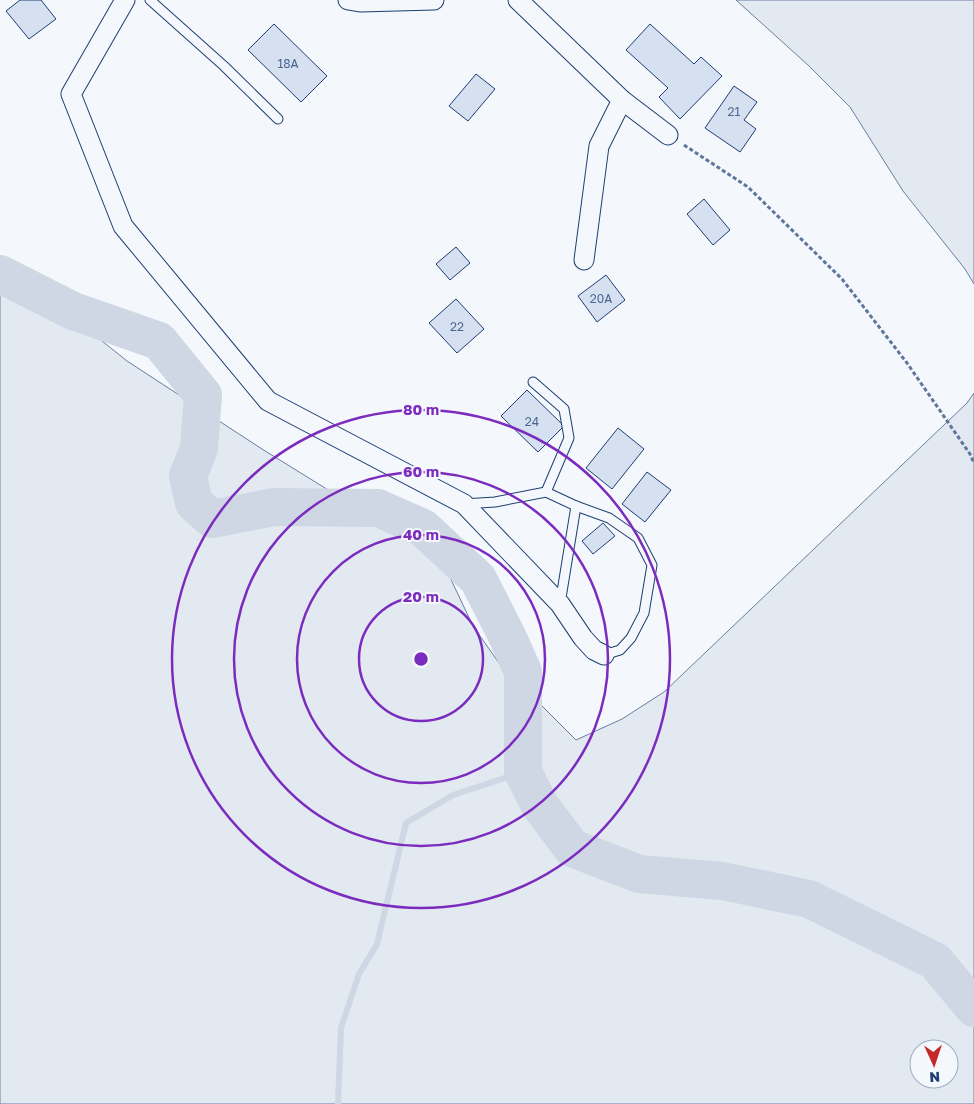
<svg xmlns="http://www.w3.org/2000/svg" width="974" height="1104" viewBox="0 0 974 1104" font-family="'Golos Text',sans-serif">
<style>
.green{fill:#e3e9f0;stroke:#687fa3;fill-rule:evenodd}
.lines{fill:none;stroke-linecap:round;stroke-linejoin:round}
.stream{stroke:#cfd7e4;stroke-width:6}
.river{stroke:#cfd7e4;stroke-width:38}
.building{fill:#d5e0f0;stroke:#1d3f73}
.lane-casing{stroke:#1d3f73;stroke-width:11}
.street-casing{stroke:#1d3f73;stroke-width:21}
.path{stroke:#5e769c;stroke-width:3;stroke-dasharray:4 2.5;stroke-linecap:butt}
.lane{stroke:#f4f7fb;stroke-width:9}
.street{stroke:#f4f7fb;stroke-width:19}
.ring{fill:none;stroke:#7b2cbf;stroke-width:2.5}
.labels{text-anchor:middle;dominant-baseline:central;stroke-width:4;stroke-linejoin:round;paint-order:stroke}
.number-label{font-size:12px;fill:#4b6792}
.centre{fill:#7b2cbf;stroke:#f4f7fb;stroke-width:2.5}
.ring-label{font-size:15px;text-anchor:middle;font-weight:bold;fill:#7b2cbf;stroke:#f4f7fb;stroke-width:4;stroke-linejoin:round;paint-order:stroke}
</style>
<rect width="100%" height="100%" fill="#f4f7fb"/>
<g class="green">
<path d="M736,0H974V284L965,269L903,191L850,107L809,66Z"/>
<path d="M0,284L47,303L87,329L127,361L262,449L406,538L446,569L473,626L499,663L576,740L622,719L664,692L967,403L974,393V1104H0ZM919,1049H949V1079H919Z"/>
</g>
<g class="lines">
<path class="stream" d="M338,1104L341,1028L359,974L377,944L406,823L453,795L523,772"/>
<path class="river" d="M0,274L73,311L159,341L203,395L199,448L188,476L194,503L212,519L274,507L378,508L423,528L478,579L508,638L523,672V772L539,804L572,848L639,874L722,881L809,899L935,961L974,1008"/>
</g>
<g class="building">
<path d="M20,0H41L56,19L29,39L6,11Z"/>
<path d="M274,24L327,76L301,102L248,50Z"/>
<path d="M650,24L694,64L701,57L722,76L680,119L659,97L668,88L626,50Z"/>
<path d="M476,74L495,89L468,121L449,106Z"/>
<path d="M734,86L757,102L744,120L756,129L740,152L705,128Z"/>
<path d="M704,199L730,230L713,245L687,214Z"/>
<path d="M456,247L470,263L450,280L436,264Z"/>
<path d="M606,275L625,300L597,322L578,296Z"/>
<path d="M456,299L484,329L457,353L429,323Z"/>
<path d="M527,390L564,426L538,452L501,416Z"/>
<path d="M618,428L644,449L612,489L586,468Z"/>
<path d="M647,472L671,490L645,522L622,504Z"/>
<path d="M603,523L615,536L593,554L582,541Z"/>
</g>
<g class="lines">
<g class="lane-casing">
<g id="lane">
<path d="M150,0L224,66L278,119"/>
<path d="M533,382L564,409L569,438L546,492"/>
<path d="M464,504L495,502L546,492L576,506L609,518L638,538L652,565L644,613L631,638L620,650L604,655"/>
<path d="M560,604L576,506"/>
</g>
</g>
<g class="street-casing">
<g id="street">
<path d="M125,0L71,94L123,226L268,401L464,504L560,604L583,638L594,650L604,655"/>
<path d="M348,0L360,2L434,0"/>
<path d="M518,0L622,100L668,135"/>
<path d="M584,260L599,146L622,100"/>
</g>
</g>
<path class="path" d="M684,145L748,187L842,279L907,363L970,454L974,463"/>
<use href="#lane" class="lane"/>
<use href="#street" class="street"/>
</g>
<g class="ring">
<circle cx="421" cy="659" r="62"/>
<circle cx="421" cy="659" r="124"/>
<circle cx="421" cy="659" r="187"/>
<circle cx="421" cy="659" r="249"/>
</g>
<g class="labels">
<g class="number-label">
<text x="288" y="63">18А</text>
<text x="734" y="111">21</text>
<text x="601" y="298">20А</text>
<text x="457" y="326">22</text>
<text x="532" y="421">24</text>
</g>
</g>
<circle cx="421" cy="659" r="8" class="centre"/>
<g class="ring-label">
<text x="421" y="415">80 m</text>
<text x="421" y="477">60 m</text>
<text x="421" y="540">40 m</text>
<text x="421" y="602">20 m</text>
</g>
<g transform="translate(934 1064) rotate(177)"><circle r="24" fill="#f4f7fb" stroke="#9eadc5"/>
<path d="M0-4L9 19L0 12L-9 19Z" fill="#c62828"/>
<text y="-8" font-size="14" font-weight="bold" text-anchor="middle" fill="#1d3f73">N</text>
</g>
</svg>
